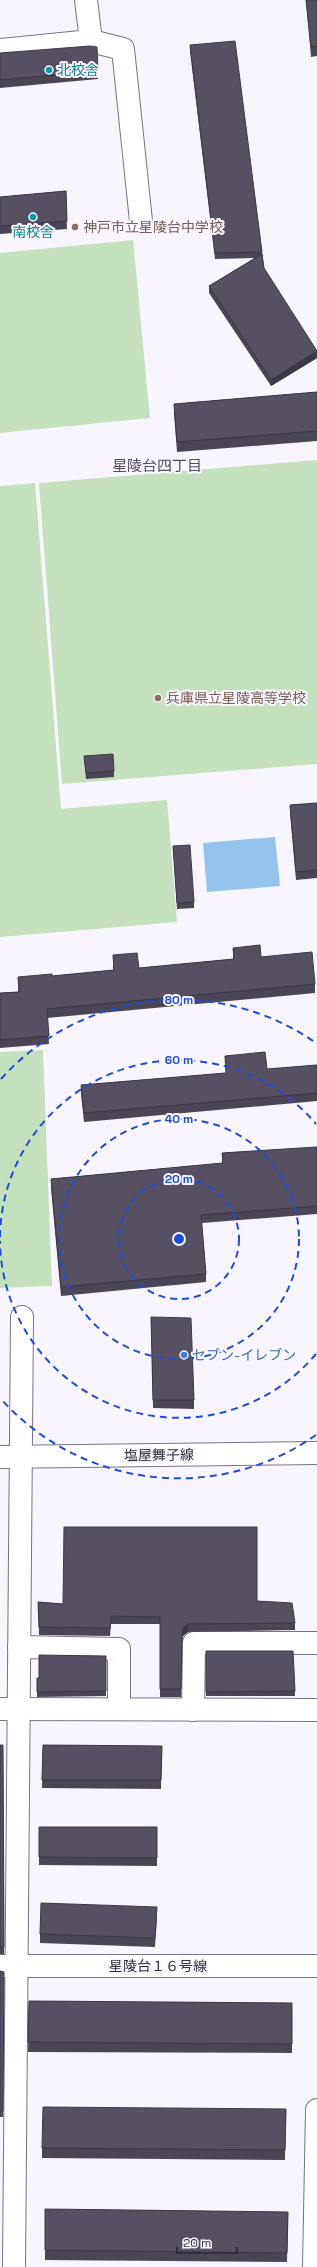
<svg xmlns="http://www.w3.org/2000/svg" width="317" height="2267" viewBox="0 0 317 2267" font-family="'Space Grotesk','Noto Sans JP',sans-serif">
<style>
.green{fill:#c4e0bc}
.water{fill:#94c4ee}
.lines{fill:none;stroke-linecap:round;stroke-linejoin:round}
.minor-casing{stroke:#797286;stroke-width:24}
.minor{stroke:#fff;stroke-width:22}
.wall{fill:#4b4555}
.shaded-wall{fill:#3d3845}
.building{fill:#575063;stroke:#3d3845}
.ring{fill:none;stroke:#1d4ed8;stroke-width:2;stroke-dasharray:7 5}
.culture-dot{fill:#0f9aa8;stroke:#f8f5fe;stroke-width:1.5}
.education-dot{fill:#8d6e63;stroke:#f8f5fe;stroke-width:1.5}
.shop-dot{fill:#3f7fe0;stroke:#f8f5fe;stroke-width:1.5}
.labels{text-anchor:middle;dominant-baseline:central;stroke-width:4;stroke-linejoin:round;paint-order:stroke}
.culture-label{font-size:14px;fill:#0d838f;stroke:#f8f5fe;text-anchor:start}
.education-label{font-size:14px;fill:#785e54;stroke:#f8f5fe;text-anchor:start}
.shop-label{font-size:14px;fill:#366cbe;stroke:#f8f5fe;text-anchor:start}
.street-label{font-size:14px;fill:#333038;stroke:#f8f5fe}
.neighbourhood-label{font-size:15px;fill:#544d60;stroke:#f8f5fe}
.centre{fill:#1d4ed8;stroke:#f8f5fe;stroke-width:2}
.ring-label{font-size:12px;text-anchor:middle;font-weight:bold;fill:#1d4ed8;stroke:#f8f5fe;stroke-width:4;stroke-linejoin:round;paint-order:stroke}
</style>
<rect width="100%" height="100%" fill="#f8f5fe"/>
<g class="green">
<path d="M133,240L150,418L0,433V253Z"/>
<path d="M317,460V764L62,784L39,483Z"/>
<path d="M35,483L61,809L167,800L177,922L0,937V486Z"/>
<path d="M43,1050L52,1286L0,1288V1052Z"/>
</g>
<path class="water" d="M275,837L280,886L207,892L203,843Z"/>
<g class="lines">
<g class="minor-casing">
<g id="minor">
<path d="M91,41L123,49L141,221"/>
<path d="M0,50L91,41L86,0"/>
<path d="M0,1457L317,1453"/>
<path d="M19,1647L119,1649V1709"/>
<path d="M0,1709L317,1710"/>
<path d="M193,1710L194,1643H317"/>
<path d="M0,1966H317"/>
<path d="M14,2267L22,1317"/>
<path d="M314,2267L317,2110"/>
</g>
</g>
<use href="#minor" class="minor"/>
</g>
<g class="wall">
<path d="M306,0H317V56L311,57Z"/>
<path d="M190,45L262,252L264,268L317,358L271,386L209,293V286L255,258L215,259L190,51Z"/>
<path d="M0,53L98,71V79L0,88Z"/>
<path d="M66,191L67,229L0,234V197Z"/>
<path d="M317,392V441L177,452L174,413V404Z"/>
<path d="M84,756L114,771V777L86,779Z"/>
<path d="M317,803V878L296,880L290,813V805Z"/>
<path d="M173,846L194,902V908L177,909Z"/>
<path d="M233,948L261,957L315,984V993L47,1018L49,1044L0,1048V993L18,992V977L52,976L113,970V955L139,968L233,959Z"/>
<path d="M225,1056L267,1069L317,1065V1101L84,1122L81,1094V1085L226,1073Z"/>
<path d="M317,1147V1214L202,1223L206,1274V1282L61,1296L51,1188V1179L222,1163V1153Z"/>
<path d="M151,1317L194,1400V1409L153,1408Z"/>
<path d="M257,1601L295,1623V1630L188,1632L183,1636L182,1643L181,1697H160V1624H111L110,1636L39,1635L38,1602L63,1604Z"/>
<path d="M206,1651L295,1691V1696H206Z"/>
<path d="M106,1656V1696L37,1697V1678H39Z"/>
<path d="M0,1745H3L4,1954H0Z"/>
<path d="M43,1745L162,1746L161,1789L42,1788Z"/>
<path d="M39,1827H157V1866L39,1865Z"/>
<path d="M157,1916L155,1947L40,1943V1934Z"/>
<path d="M0,1971L4,1972L3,2117H0Z"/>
<path d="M29,2001L292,2003V2053L28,2052Z"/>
<path d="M286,2109L285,2160L42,2158V2148Z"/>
<path d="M45,2209L288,2212L287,2262L45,2260Z"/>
</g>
<g class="shaded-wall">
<path d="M317,351V358L271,386V380Z"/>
<path d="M188,1624V1632L183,1636L182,1643L181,1697L182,1635L183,1628Z"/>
</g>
<g class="building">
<path d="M306,0H317V46L311,47Z"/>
<path d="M235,41L262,252L215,253L190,45Z"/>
<path d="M90,46L97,47L98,71L0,80V53Z"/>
<path d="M66,191L67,221L0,226V197Z"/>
<path d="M262,254L264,268L317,351L271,380L209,286Z"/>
<path d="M317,392V431L177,442L174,404Z"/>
<path d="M113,754L114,771L86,773L84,756Z"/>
<path d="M317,803V870L296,872L290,805Z"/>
<path d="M190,845L194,902L177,903L173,846Z"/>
<path d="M260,945L261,957L312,952L315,984L47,1009L49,1036L0,1040V993L19,992L18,977L52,974V976L114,970L113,955L137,953L139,968L234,959L233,948Z"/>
<path d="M265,1052L267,1069L317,1065V1093L84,1113L81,1085L226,1073L225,1056Z"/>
<path d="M317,1147V1206L201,1215L206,1274L61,1287L51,1179L223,1163L222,1153Z"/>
<path d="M151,1317L191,1318L194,1400H153Z"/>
<path d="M64,1527H257V1601L292,1603L295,1623L188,1624L183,1628L182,1635L181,1689H160V1617L111,1616L110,1628L39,1627L38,1602L63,1604Z"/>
<path d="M206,1651H293L295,1691L206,1692Z"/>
<path d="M39,1655L106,1656V1691L37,1692V1678H39Z"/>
<path d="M0,1745H3L4,1947L0,1948Z"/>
<path d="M43,1745L162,1746L161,1780H42Z"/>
<path d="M39,1827H157V1858L39,1857Z"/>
<path d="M41,1903L157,1907L155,1938L40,1934Z"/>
<path d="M0,1971L4,1972L3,2111H0Z"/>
<path d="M29,2001L292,2003V2044L28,2042Z"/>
<path d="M43,2107L286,2109L285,2150L42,2148Z"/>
<path d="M45,2209L288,2212L287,2253L45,2250Z"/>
</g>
<g class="ring">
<circle cx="179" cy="1239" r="60"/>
<circle cx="179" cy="1239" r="120"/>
<path d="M316 1354A179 179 0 0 1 0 1241M0 1237A179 179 0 0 1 316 1124"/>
<path d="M316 1435A239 239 0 0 1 1 1399M1 1079A239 239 0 0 1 316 1043"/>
</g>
<g class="culture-dot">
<circle cx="49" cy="70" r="4"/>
<circle cx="33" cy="217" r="4"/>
</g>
<g class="education-dot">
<circle cx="75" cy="227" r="4"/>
<circle cx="158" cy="698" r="4"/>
</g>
<circle class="shop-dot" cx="184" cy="1355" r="4"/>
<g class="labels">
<g class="culture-label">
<text x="57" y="70">北校舎</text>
<text x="33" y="232" text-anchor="middle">南校舎</text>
</g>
<g class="education-label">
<text x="83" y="227">神戸市立星陵台中学校</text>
<text x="166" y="698">兵庫県立星陵高等学校</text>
</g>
<g class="shop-label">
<text x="192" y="1355">セブン-イレブン</text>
</g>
<g class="street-label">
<text transform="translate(159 1455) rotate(-1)">塩屋舞子線</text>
<text x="158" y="1966">星陵台１６号線</text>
</g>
<g class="neighbourhood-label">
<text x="157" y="465">星陵台四丁目</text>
</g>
</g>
<circle cx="179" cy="1239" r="6" class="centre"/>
<g class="ring-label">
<text x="179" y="1004">80 m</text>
<text x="179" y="1064">60 m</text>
<text x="179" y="1123">40 m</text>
<text x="179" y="1183">20 m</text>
</g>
<path d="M177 2247v6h60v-6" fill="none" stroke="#333038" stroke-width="2"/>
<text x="183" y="2247" font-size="12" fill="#333038" stroke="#f8f5fe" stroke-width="3" paint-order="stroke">20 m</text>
</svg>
